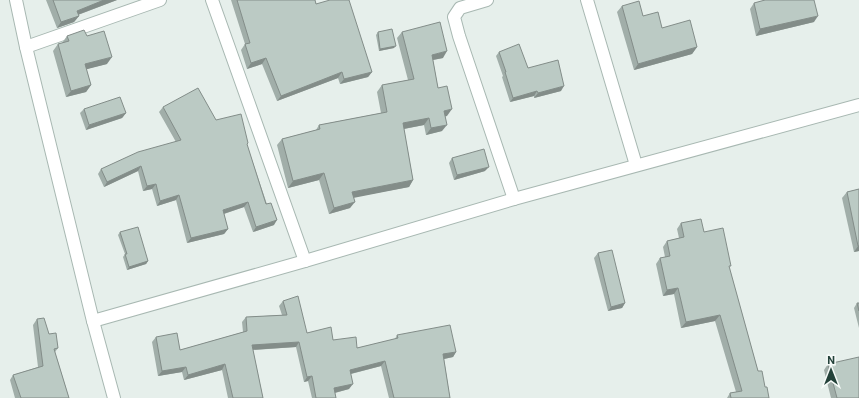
<svg xmlns="http://www.w3.org/2000/svg" width="859" height="398" viewBox="0 0 859 398" font-family="Roboto,sans-serif">
<style>
.lines{fill:none;stroke-linecap:round;stroke-linejoin:round}
.street-casing{stroke:#a8b8b2;stroke-width:14}
.street{stroke:#fff;stroke-width:12}
.wall{fill:#a1aea9}
.shaded-wall{fill:#838d89}
.building{fill:#bbcac4;stroke:#838d89}
</style>
<rect width="100%" height="100%" fill="#e6efeb"/>
<g class="lines">
<g class="street-casing">
<g id="street">
<path d="M16,0L26,47L93,321L114,398"/>
<path d="M212,0L305,261"/>
<path d="M487,0L460,8L454,17L459,36L514,199"/>
<path d="M587,0L636,165"/>
<path d="M26,47L160,0"/>
<path d="M93,321L305,261L514,199L859,105"/>
</g>
</g>
<use href="#street" class="street"/>
</g>
<g class="wall">
<path d="M46,0H117L78,15L79,16L74,22L57,28Z"/>
<path d="M231,0H315L316,4L372,72L368,77L340,84L338,78L277,101L262,64L247,69L241,50L245,44Z"/>
<path d="M763,0H814V22L756,36L750,9L754,3L763,1Z"/>
<path d="M622,6L643,16L662,28L697,47L692,54L634,70L617,12Z"/>
<path d="M378,32L394,48L379,51L376,35Z"/>
<path d="M402,32L443,58L433,60L438,88L447,116H445L442,131L426,135L424,125L404,129L413,180L409,187L354,197L350,208L329,214L319,180L288,188L277,145L282,139L316,130L319,125L381,113L377,92L382,85L408,80L397,38Z"/>
<path d="M67,36H87L107,64L86,69L91,85L86,92L66,97L53,51L58,44L62,43Z"/>
<path d="M499,52L528,68L561,91L534,98V96L510,102L502,77L503,76L496,56Z"/>
<path d="M163,107L216,120L247,145L274,225L253,232L244,207L224,214L228,229L224,234L187,243L176,200L157,206L152,189L143,191L138,171L104,187L98,174L101,169L176,142L159,112Z"/>
<path d="M84,109L126,113L122,118L86,130L80,113Z"/>
<path d="M452,158L485,171L454,180L449,163Z"/>
<path d="M859,189V251L854,252L842,198L847,192Z"/>
<path d="M681,223L704,232L729,268L758,371L769,398H727L730,393L736,392L715,321L681,328L674,294L663,296L656,264L660,258L665,257L663,247L667,241L679,238L677,229Z"/>
<path d="M120,232L148,261L146,264L127,270L123,257L125,254L118,235Z"/>
<path d="M598,253L625,303L622,308L608,311L594,258Z"/>
<path d="M283,301L307,333L333,340L357,348L395,339L397,335L456,352L453,357L444,359L450,398H389L381,366L351,374L349,389L335,393L336,398H312L308,381L304,382L296,347L253,350L263,398H228L222,370L184,380L182,372L158,376L152,342L156,337L180,350L243,332L242,322L246,317L282,315L279,306Z"/>
<path d="M857,303H859V328L854,308Z"/>
<path d="M37,319L49,334L58,348L55,352L69,398H15L10,380L13,375L38,367L33,325Z"/>
<path d="M828,364L859,398H831L824,370Z"/>
</g>
<g class="shaded-wall">
<path d="M104,0H117L72,17L77,11Z"/>
<path d="M79,16L74,22L57,28L61,22Z"/>
<path d="M818,16L814,22L756,36L760,29Z"/>
<path d="M396,46L394,48L379,51L380,49Z"/>
<path d="M697,47L692,54L634,70L638,64Z"/>
<path d="M447,51L443,58L427,61L432,55Z"/>
<path d="M112,57L107,64L80,71L85,64Z"/>
<path d="M266,58L262,64L247,69L251,63Z"/>
<path d="M342,72L338,78L277,101L281,96Z"/>
<path d="M372,72L368,77L340,84L344,79Z"/>
<path d="M91,85L86,92L66,97L71,91Z"/>
<path d="M564,86L561,91L534,98L538,93Z"/>
<path d="M537,91L534,96L510,102L513,98Z"/>
<path d="M452,109L447,116L440,118L444,111Z"/>
<path d="M126,113L122,118L86,130L89,125Z"/>
<path d="M429,118L424,125L398,130L403,123Z"/>
<path d="M447,125L442,131L426,135L431,128Z"/>
<path d="M141,166L138,171L104,187L107,182Z"/>
<path d="M489,167L485,171L454,180L457,175Z"/>
<path d="M324,173L319,180L288,188L293,181Z"/>
<path d="M413,180L409,187L348,199L352,192Z"/>
<path d="M156,184L152,189L143,191L147,186Z"/>
<path d="M179,195L176,200L157,206L160,201Z"/>
<path d="M248,202L244,207L220,215L223,210Z"/>
<path d="M355,202L350,208L329,214L334,208Z"/>
<path d="M277,220L274,225L253,232L256,227Z"/>
<path d="M228,229L224,234L187,243L191,238Z"/>
<path d="M858,246H859V251L854,252Z"/>
<path d="M148,261L146,264L127,270L129,267Z"/>
<path d="M678,288L674,294L663,296L667,290Z"/>
<path d="M625,303L622,308L608,311L611,307Z"/>
<path d="M720,315L715,321L681,328L686,322Z"/>
<path d="M299,342L296,347L248,350L252,345Z"/>
<path d="M456,352L453,357L439,360L443,354Z"/>
<path d="M385,361L381,366L346,375L350,370Z"/>
<path d="M225,364L222,370L184,380L188,375Z"/>
<path d="M186,367L182,372L158,376L162,371Z"/>
<path d="M312,376L308,381L304,382L307,377Z"/>
<path d="M353,384L349,389L330,394L334,388Z"/>
</g>
<g class="building">
<path d="M53,0H104L77,11L79,16L61,22Z"/>
<path d="M237,0H315L316,4L330,0H349L372,72L344,79L342,72L281,96L266,58L251,63L245,44L250,43Z"/>
<path d="M765,0H814L818,16L760,29L754,3Z"/>
<path d="M639,1L643,16L658,12L662,28L690,20L697,47L638,64L622,6Z"/>
<path d="M440,22L447,51L432,55L438,88L447,86L452,109L444,111L447,125L431,128L429,118L403,123L413,180L352,192L355,202L334,208L324,173L293,181L282,139L320,129L319,125L387,112L382,85L414,79L402,32Z"/>
<path d="M392,29L396,46L380,49L378,32Z"/>
<path d="M84,30L87,36L104,31L112,57L85,64L91,85L71,91L58,44L69,41L67,36Z"/>
<path d="M519,44L528,68L558,60L564,86L538,93L537,91L513,98L505,72H506L499,52Z"/>
<path d="M198,88L216,120L241,114L248,143L247,144L266,204L271,203L277,220L256,227L248,202L223,210L228,229L191,238L179,195L160,201L156,184L147,186L141,166L107,182L101,169L138,152L181,140L163,107Z"/>
<path d="M120,97L126,113L89,125L84,109Z"/>
<path d="M484,149L489,167L457,175L452,158Z"/>
<path d="M859,189V246H858L847,192Z"/>
<path d="M701,219L704,232L723,228L731,266H729L758,371H762L765,387H767L769,398H731L730,393L742,391L720,315L686,322L678,288L667,290L660,258L670,256L667,241L684,237L681,223Z"/>
<path d="M138,227L148,261L129,267L125,254H127L120,232Z"/>
<path d="M612,250L625,303L611,307L598,253Z"/>
<path d="M298,296L307,333L331,327L333,340L356,337L357,348L398,338L397,335L450,325L456,352L443,354L450,398H394L385,361L350,370L353,384L334,388L336,398H316L312,376L307,377L299,342L252,345L263,398H233L225,364L188,375L186,367L162,371L156,337L177,333L180,350L247,331L246,317L287,315L283,301Z"/>
<path d="M857,303H859V311Z"/>
<path d="M44,318L49,334L56,333L58,348L54,349L69,398H21L13,375L43,366L37,319Z"/>
<path d="M859,357V398H837L828,364Z"/>
</g>
<g transform="translate(831 370)" stroke="#f7fbf9" stroke-width="3" paint-order="stroke">
<path d="M0-3L7 15L0 10L-7 15Z" fill="#24423a"/>
<text y="-6" font-size="11" font-weight="bold" text-anchor="middle" fill="#24423a">N</text>
</g>
</svg>
